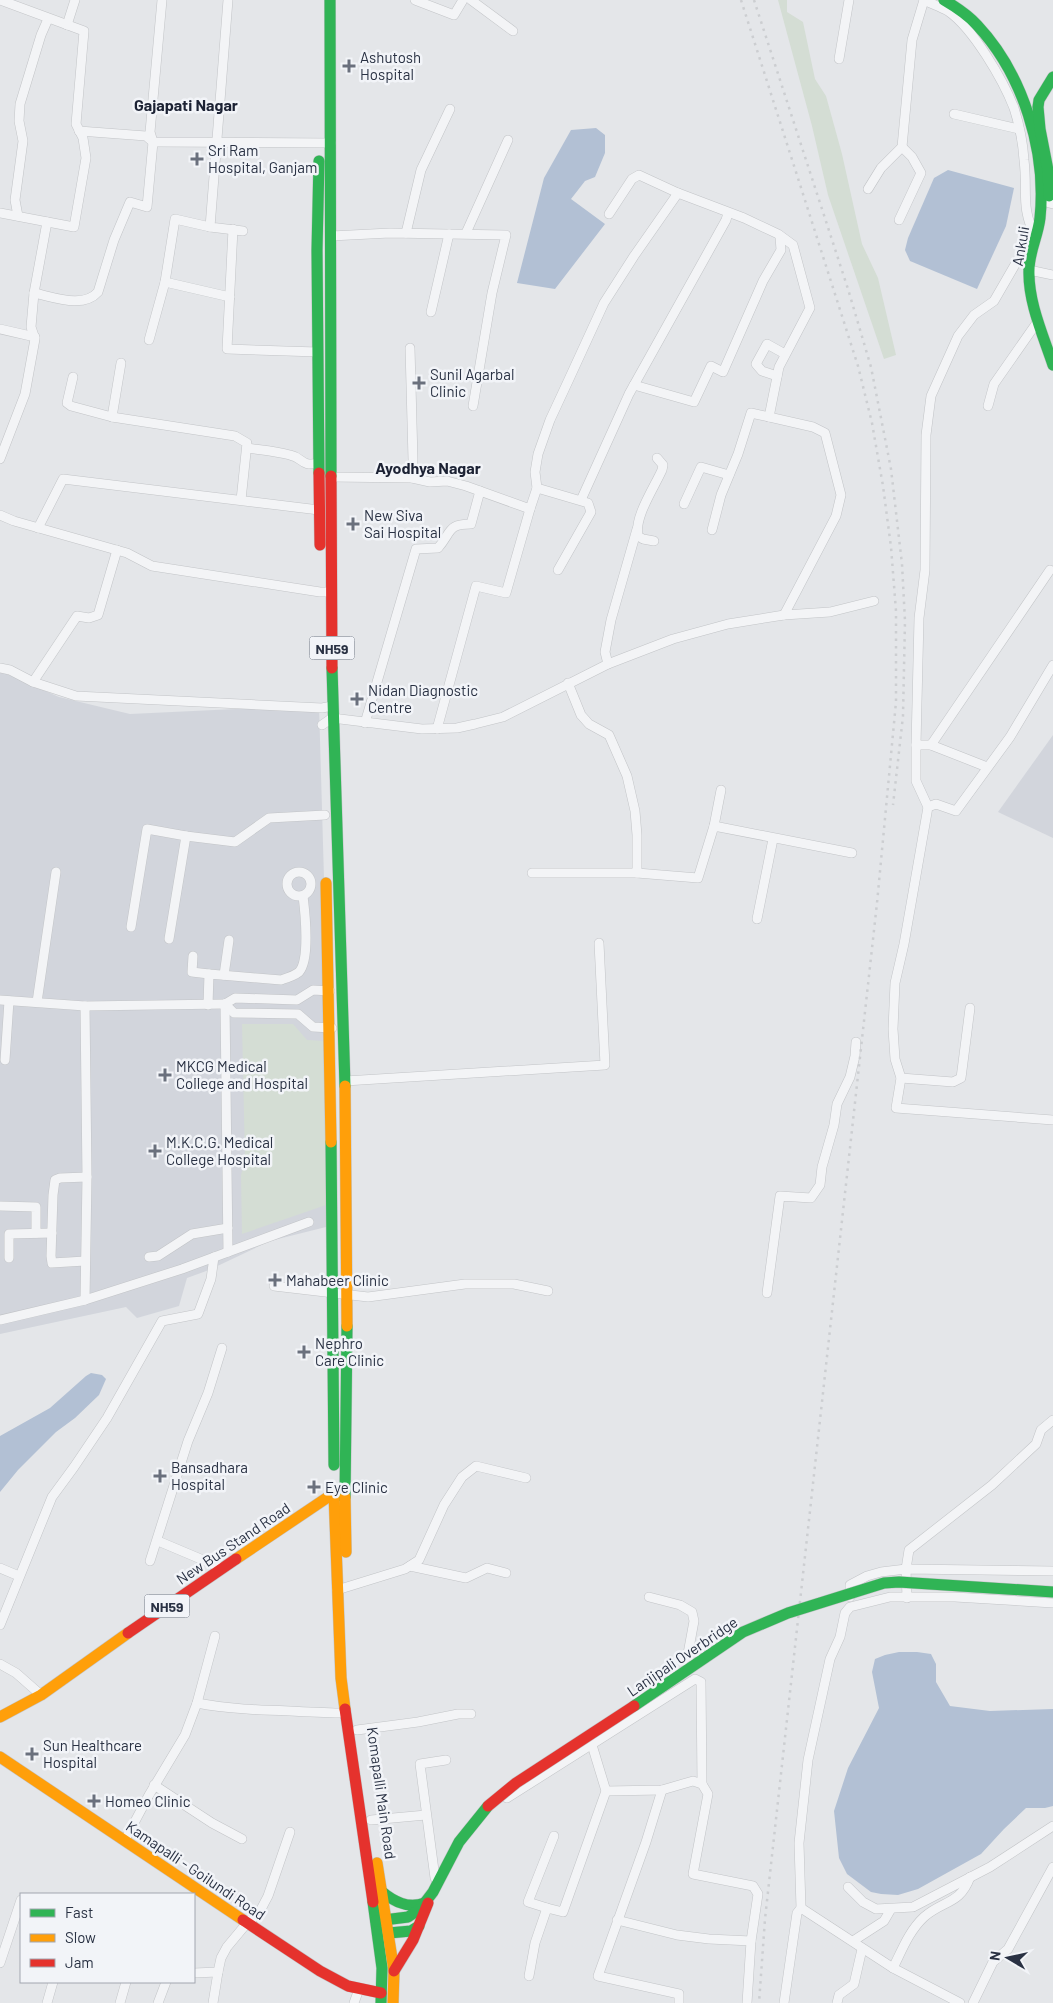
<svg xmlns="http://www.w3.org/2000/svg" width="1053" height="2003" viewBox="0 0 1053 2003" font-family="Barlow,sans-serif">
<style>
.built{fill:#d2d5dc}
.green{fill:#d4ddd4}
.water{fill:#b2c0d4}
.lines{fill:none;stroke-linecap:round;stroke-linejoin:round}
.street-casing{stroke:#c2c4c7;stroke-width:10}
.fast-casing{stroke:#c2c4c7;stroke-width:12}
.slow-casing{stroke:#c2c4c7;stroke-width:12}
.jam-casing{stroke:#c2c4c7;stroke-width:12}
.street{stroke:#f3f4f6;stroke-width:9}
.fast{stroke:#30b455;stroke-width:11}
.slow{stroke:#ff9f0a;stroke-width:11}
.jam{stroke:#e5322d;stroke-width:11}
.rail{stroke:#ccced1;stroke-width:2.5;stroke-dasharray:2.5 5;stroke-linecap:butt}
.fast-bridge-casing{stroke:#c2c4c7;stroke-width:12;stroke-linecap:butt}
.jam-bridge-casing{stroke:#c2c4c7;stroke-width:12;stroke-linecap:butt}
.fast-bridge{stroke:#30b455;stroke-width:11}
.jam-bridge{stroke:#e5322d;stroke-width:11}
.poi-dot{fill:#6a707d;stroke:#f2f4f8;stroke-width:2}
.labels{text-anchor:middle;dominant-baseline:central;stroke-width:5;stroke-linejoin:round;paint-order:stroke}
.shield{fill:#f2f4f8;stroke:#656c79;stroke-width:1}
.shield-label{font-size:14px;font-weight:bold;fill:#293143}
.poi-label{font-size:15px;fill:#293143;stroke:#f2f4f8;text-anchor:start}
.street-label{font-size:15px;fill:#293143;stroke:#f2f4f8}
.neighbourhood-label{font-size:16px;font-weight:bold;fill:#1c2234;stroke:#f2f4f8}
</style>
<rect width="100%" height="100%" fill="#e4e6e9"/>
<g class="built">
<path d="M0,671L59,697L130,714L319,705L334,1225L270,1241L209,1270L187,1278L179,1306L137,1318L126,1307L0,1334Z"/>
<path d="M1053,735V838L998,812Z"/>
</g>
<g class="green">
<path d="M778,0H787V12L803,22L815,79L826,96L842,154L862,244L878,278L896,355L884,359L828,195L812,126Z"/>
<path d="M242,1024H293L307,1040L324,1041L329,1204L242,1234L241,1175L245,1161Z"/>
</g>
<g class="water">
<path d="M596,128L605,135V153L595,177L585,181L571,199L605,224L555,289L517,283L544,178L571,130Z"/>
<path d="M948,170L1014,188L1006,226L977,289L910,261L905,250L908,238L934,178Z"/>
<path d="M91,1373L102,1375L106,1379L99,1395L75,1418L56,1432L18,1470L0,1492V1436L50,1408L86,1376Z"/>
<path d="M899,1652H917L931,1654L936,1664V1682L950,1706L990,1711L1053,1709V1806L1045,1808H1026L1004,1829L981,1854L918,1889L898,1895L881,1894L871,1892L847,1874L839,1858L834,1811L848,1768L879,1708L872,1672L875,1659L885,1655Z"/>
</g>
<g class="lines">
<g class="street-casing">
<g id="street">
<path d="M0,0L84,31L76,124L83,138L86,158L74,227L0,213"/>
<path d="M228,0L210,227L243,231"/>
<path d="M415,0L454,15L463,0"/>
<path d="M471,0L513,31"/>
<path d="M924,0C932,4 941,7 948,11C973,28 1003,80 1014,108C1019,124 1023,143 1024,160C1028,192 1020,207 1036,238"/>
<path d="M67,25L75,0"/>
<path d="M839,59L849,0"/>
<path d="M954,114L1019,129"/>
<path d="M79,131L146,136L153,142L331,143"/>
<path d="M868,189L881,168L902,147L912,40L924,0"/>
<path d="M1049,203L1053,204"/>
<path d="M609,214L632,179L639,175L678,193L744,218L778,234L793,245L810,308L779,367L769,417"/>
<path d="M18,216L15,200L23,141L19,121L20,104L41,35L48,19"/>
<path d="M899,220L921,173L912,157L902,147"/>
<path d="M233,229L227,349L318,352"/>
<path d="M406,233L421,170L450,109"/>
<path d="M466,233L508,140"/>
<path d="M331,236L390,233L506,235L492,293L473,406"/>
<path d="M1029,270L1053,275"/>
<path d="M165,282L175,219L210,227"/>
<path d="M34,293C54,297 83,309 98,292L114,240L130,202L147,207L153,142L150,132L162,0"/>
<path d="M431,312L449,234"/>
<path d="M0,329L35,337"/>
<path d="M149,340L165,282L230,297"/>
<path d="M410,348L413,460L412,478"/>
<path d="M777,376L762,371L756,364L767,344L785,354"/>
<path d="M73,377L67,403L71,406L112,417L235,436L247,443L241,500"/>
<path d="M634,385L694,402L711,366L723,372L763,281L781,250L780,237"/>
<path d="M988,406L994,384L1038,321"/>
<path d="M112,417L121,363"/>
<path d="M247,448C261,450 276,451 290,455C304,458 300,467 319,463"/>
<path d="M0,459L25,394L35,339L31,327L34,293L47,222"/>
<path d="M331,477L412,478L430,482L447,481L466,486L530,509L537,488L535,472L538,454L550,420L570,377L604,303L634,256L678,193"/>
<path d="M537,488L588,503L591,512L558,570"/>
<path d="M581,500L629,394L726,220L728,213"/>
<path d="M684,504L701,467L729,475"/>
<path d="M0,515L14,521L127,553L152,566L320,592H331"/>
<path d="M38,528L63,479L319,510"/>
<path d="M712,530L721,495L738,454L751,413L813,427L825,433L841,495L836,516L784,615"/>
<path d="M654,541L643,539L638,536C634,517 654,488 662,470L663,465L657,458"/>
<path d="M608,664L605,652L611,620L637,529"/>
<path d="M1053,665L1010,737L956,811L936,804L928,807L904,944L895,983L893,1029L895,1059L901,1078L896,1108L1053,1120"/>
<path d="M0,668L10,670L33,682L76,696L322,708L332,706"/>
<path d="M33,682L77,616L89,618L98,615L117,550"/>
<path d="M568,683L581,715L589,724L609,735L627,776L635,811L637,835V873"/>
<path d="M365,723L416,549L438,548C452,532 447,524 471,524L480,491"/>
<path d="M322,725L332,718L422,729L457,728L475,724L503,717L608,664L673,639L728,624L784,615L830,612L874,601"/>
<path d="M437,729L476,586L506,593L530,509"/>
<path d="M916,745H931L987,767"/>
<path d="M931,745L1050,570"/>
<path d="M928,807L916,781V745L919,618L925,570L926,435L931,396L958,336L974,315L994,301L1020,256L1033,246"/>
<path d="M714,826L721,790"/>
<path d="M186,836L235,842L269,818L325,815"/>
<circle cx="299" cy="884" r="12"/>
<path d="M532,873H637L698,878L714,826L852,853"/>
<path d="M757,919L773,839"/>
<path d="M131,927L147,829L186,836L169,939"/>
<path d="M193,956L192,972L209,974"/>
<path d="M224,975L229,940"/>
<path d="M0,1000L85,1006L225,1004"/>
<path d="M37,1002L56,872"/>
<path d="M225,1004L228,1252"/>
<path d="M225,1004L234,1013L298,1014L313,1027L332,1028"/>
<path d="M225,1004L235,998L297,1000L313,990L330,991"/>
<path d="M208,1005L209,974L281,980C287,978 294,976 299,972C310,960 305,912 303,896"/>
<path d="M85,1006L87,1177L85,1300"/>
<path d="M5,1060L9,1001"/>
<path d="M901,1078L953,1082L961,1078L970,1008"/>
<path d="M345,1081L605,1065L599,943"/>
<path d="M0,1206L36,1207V1233"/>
<path d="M149,1257L158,1256L192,1234L228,1228"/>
<path d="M9,1258V1234L52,1233"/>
<path d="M85,1261L52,1263L51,1256L53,1195L55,1180L60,1178L87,1177"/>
<path d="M274,1286L368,1297L465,1284H514L548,1291"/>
<path d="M767,1293L780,1196L811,1198L820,1185L822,1167L834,1125L837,1104L850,1077L855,1056L856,1042"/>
<path d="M0,1320L85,1300L182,1269L309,1222"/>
<path d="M158,1541L222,1568"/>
<path d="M150,1561L188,1441L208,1393L222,1348"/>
<path d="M410,1566L466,1578L487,1568L506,1573"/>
<path d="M0,1568L19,1576"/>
<path d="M337,1590L405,1569L419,1560L444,1505L462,1477L476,1466L526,1478"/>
<path d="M649,1597L680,1605L692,1612L694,1621L687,1659"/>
<path d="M850,1597V1585L867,1576L881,1572L906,1569L1053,1571"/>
<path d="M907,1598L906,1569L909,1550L992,1485L1036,1444L1041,1430L1053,1420"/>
<path d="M0,1625L52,1497L74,1467L107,1418L162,1321L198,1314L211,1279L214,1257"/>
<path d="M0,1664L16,1673L41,1695"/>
<path d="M197,1703C228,1709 259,1710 290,1711C309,1712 326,1713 345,1713"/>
<path d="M357,1730L418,1722L458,1714H471"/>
<path d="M154,1785L212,1823L242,1839"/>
<path d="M662,1790L646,1842L598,1976L679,1994V2003"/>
<path d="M606,1791L662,1790L693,1781L702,1784"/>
<path d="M507,1798L695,1679L701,1682L702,1784L708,1794L693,1874L753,1886L758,1894L751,1941L747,2003"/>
<path d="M371,1820L426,1815"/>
<path d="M125,1840L149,1795L185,1735L197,1703L215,1636"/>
<path d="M435,1878L420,1764L446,1760"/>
<path d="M848,1887L863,1902L876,1909L913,1907L990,1867L1053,1826"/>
<path d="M547,1908L528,1902L554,1836"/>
<path d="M801,1908L893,1968L960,2003"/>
<path d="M617,1920L677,1935L709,1939L751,1941"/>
<path d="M853,1941L884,1921L891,1909"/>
<path d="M0,1963L21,1900"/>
<path d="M893,1968C902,1950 909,1931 924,1917C943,1900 960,1905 970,1877"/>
<path d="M194,1973L218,1972L221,1958L227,1947L247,1923L259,1913L268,1896L290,1832"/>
<path d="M529,1976L535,1943L547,1908L563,1912L606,1791L592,1745"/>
<path d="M47,2003L53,1982"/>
<path d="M120,2003L126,1982"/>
<path d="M158,2003L166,1982"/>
<path d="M213,2003L218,1972"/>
<path d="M354,2003L359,1989"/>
<path d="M784,2003L797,1913L801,1908L799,1843L808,1760L830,1659L840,1637L845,1613L850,1607L890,1597H955L1053,1603"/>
<path d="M837,2003L839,1995L854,1984L862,1949"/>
<path d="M973,2003L993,1962L1008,1949L1053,1867"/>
</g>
</g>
<g class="fast-casing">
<g id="fast">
<path d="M330,0L331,476"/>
<path d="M944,0C956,7 968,15 977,25C1023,74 1047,151 1040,218C1038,236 1029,252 1029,270C1028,302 1043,335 1053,365"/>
<path d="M319,161L317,250L319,473"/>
<path d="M1049,196L1048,170L1040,129L1038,107L1039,100L1053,77"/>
<path d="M332,668L345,1086"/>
<path d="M331,1142L334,1465"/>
<path d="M334,1493L345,1497L347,1326"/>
<path d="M381,1891C394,1902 408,1909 425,1903"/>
<path d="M373,1902L382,1968L381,2003"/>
<path d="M376,1921L408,1917L420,1909L433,1892L459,1842L488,1806"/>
<path d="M389,1933L411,1931L419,1926"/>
</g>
</g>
<g class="slow-casing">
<g id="slow">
<path d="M326,883L331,1142"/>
<path d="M345,1086L347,1326"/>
<path d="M334,1493L341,1678L345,1709"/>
<path d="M345,1497L346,1552"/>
<path d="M236,1559L334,1493"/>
<path d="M0,1717L41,1695L128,1633"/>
<path d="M0,1757L243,1920"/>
<path d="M377,1863L394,1971L393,2003"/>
</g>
</g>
<g class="jam-casing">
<g id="jam">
<path d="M319,473L320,545"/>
<path d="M331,476L332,668"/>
<path d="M128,1633L236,1559"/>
<path d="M345,1709L373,1902"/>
<path d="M243,1920L320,1971L348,1986L381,1993"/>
<path d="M394,1971L413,1940L428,1903"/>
</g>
</g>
<use href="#street" class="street"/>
<use href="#fast" class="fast"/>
<use href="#slow" class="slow"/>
<use href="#jam" class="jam"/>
<g class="rail">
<path d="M741,0L858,366L872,423L883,486L891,547L896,611V702L877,903L765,1919L759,2003"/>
<path d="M754,0L848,289L871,367L891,469L902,564L905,621L903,716L893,805"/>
</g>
<g class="fast-bridge-casing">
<path id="fast-bridge" d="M634,1706L743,1632L788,1613L884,1583L899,1582L1053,1592"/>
</g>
<g class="jam-bridge-casing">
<path id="jam-bridge" d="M488,1806L516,1783L634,1706"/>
</g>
<use href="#fast-bridge" class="fast-bridge"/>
<use href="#jam-bridge" class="jam-bridge"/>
</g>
<g class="poi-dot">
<path d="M346.5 58.5h5v5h5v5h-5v5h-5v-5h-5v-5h5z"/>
<path d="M194.5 151.5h5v5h5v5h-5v5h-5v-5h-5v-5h5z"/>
<path d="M416.5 375.5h5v5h5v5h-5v5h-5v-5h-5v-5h5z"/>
<path d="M350.5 516.5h5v5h5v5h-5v5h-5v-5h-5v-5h5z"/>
<path d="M354.5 691.5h5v5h5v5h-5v5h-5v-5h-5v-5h5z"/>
<path d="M162.5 1067.5h5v5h5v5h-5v5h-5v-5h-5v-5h5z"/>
<path d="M152.5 1143.5h5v5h5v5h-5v5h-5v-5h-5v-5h5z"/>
<path d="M272.5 1272.5h5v5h5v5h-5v5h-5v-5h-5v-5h5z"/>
<path d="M301.5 1344.5h5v5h5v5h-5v5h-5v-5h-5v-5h5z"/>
<path d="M157.5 1468.5h5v5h5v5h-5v5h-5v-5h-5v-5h5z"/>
<path d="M311.5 1479.5h5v5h5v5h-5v5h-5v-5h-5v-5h5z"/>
<path d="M29.5 1746.5h5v5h5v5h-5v5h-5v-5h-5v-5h5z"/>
<path d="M91.5 1793.5h5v5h5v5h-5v5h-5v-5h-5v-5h5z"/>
</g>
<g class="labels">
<g class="shield">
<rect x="309.5" y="636.5" width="45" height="23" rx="4"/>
<rect x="144.5" y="1594.5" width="45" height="23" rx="4"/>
</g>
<g class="shield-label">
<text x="332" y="648">NH59</text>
<text x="167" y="1606">NH59</text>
</g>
<g class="poi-label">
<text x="360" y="57">Ashutosh<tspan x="360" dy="17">Hospital</tspan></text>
<text x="208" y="150">Sri Ram<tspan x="208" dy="17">Hospital, Ganjam</tspan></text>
<text x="430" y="374">Sunil Agarbal<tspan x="430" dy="17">Clinic</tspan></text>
<text x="364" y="515">New Siva<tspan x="364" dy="17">Sai Hospital</tspan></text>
<text x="368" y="690">Nidan Diagnostic<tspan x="368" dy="17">Centre</tspan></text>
<text x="176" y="1066">MKCG Medical<tspan x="176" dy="17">College and Hospital</tspan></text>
<text x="166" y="1142">M.K.C.G. Medical<tspan x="166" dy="17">College Hospital</tspan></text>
<text x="286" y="1280">Mahabeer Clinic</text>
<text x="315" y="1343">Nephro<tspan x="315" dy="17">Care Clinic</tspan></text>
<text x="171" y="1467">Bansadhara<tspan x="171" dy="17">Hospital</tspan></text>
<text x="325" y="1487">Eye Clinic</text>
<text x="43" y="1745">Sun Healthcare<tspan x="43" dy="17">Hospital</tspan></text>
<text x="105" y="1801">Homeo Clinic</text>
</g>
<g class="street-label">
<text transform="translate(1020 246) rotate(-80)">Ankuli</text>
<text transform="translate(233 1543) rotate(-34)">New Bus Stand Road</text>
<text transform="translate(682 1656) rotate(-34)">Lanjipali Overbridge</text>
<text transform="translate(382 1793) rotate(82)">Komapalli Main Road</text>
<text transform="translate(196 1870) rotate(34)">Kamapalli - Goilundi Road</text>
</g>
<g class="neighbourhood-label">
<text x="186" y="104">Gajapati Nagar</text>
<text x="428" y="467">Ayodhya Nagar</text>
</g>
</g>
<rect x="20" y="1893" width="175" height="90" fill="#f2f4f8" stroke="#a2a6b0"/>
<rect x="30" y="1909" width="25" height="8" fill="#30b455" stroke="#a2a6b0"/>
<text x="65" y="1918" font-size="15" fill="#293143">Fast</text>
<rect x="30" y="1934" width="25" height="8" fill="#ff9f0a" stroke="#a2a6b0"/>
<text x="65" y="1943" font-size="15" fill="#293143">Slow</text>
<rect x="30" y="1959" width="25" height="8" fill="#e5322d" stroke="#a2a6b0"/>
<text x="65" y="1968" font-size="15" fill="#293143">Jam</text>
<g transform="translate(1008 1958) rotate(279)" stroke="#f2f4f8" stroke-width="4" paint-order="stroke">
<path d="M0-4L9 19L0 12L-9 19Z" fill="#293143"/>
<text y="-8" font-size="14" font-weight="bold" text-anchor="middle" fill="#293143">N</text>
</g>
</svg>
